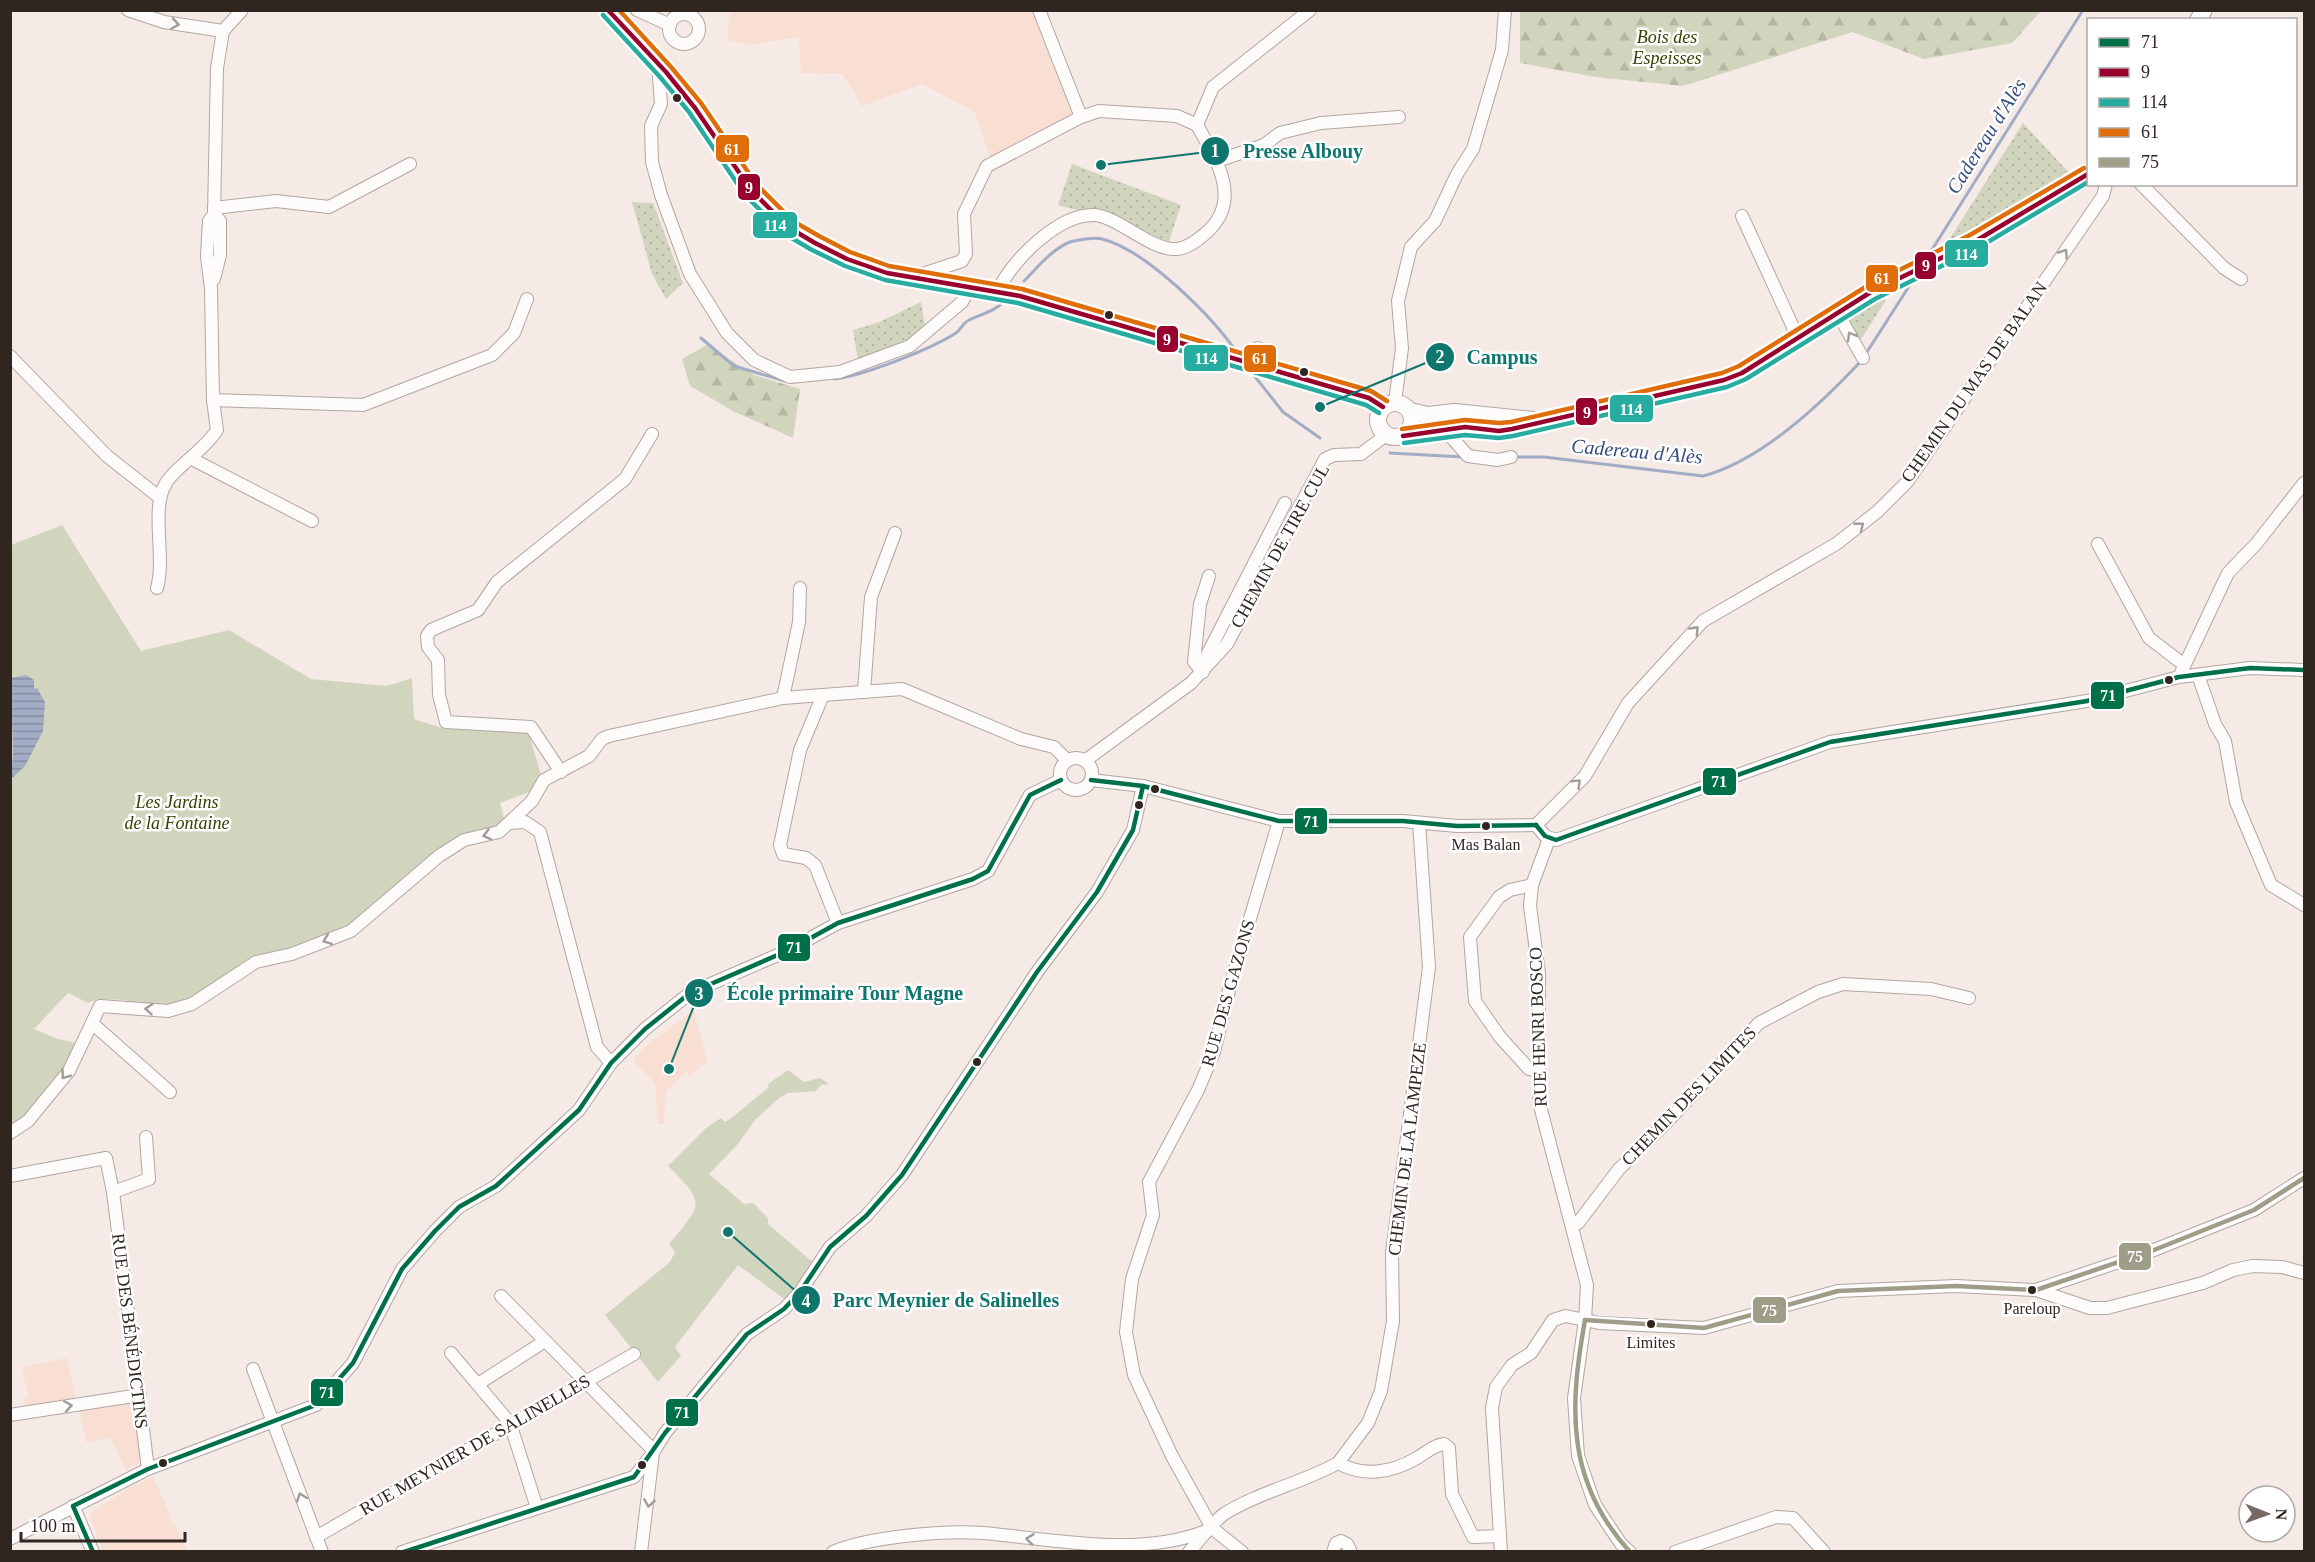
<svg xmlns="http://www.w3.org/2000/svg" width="2315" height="1562" viewBox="0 0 2315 1562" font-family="'Times New Roman',serif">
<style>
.built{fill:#f9ded3}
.grass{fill:url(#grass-dots)}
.forest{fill:url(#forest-firs)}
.park{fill:#d2d5be}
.water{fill:url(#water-rules)}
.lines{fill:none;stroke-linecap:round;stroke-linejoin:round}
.stream{stroke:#a2acc5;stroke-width:3}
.minor-casing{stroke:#b1a6a2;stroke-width:14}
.major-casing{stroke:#b1a6a2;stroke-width:18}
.minor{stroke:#fefcfb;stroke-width:12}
.major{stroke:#fefcfb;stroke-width:16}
.bus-1-casing{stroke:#fff;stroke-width:9}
.bus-2-casing{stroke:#fff;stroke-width:9}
.bus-3-casing{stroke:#fff;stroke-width:9}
.bus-4-casing{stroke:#fff;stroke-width:9}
.bus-5-casing{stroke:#fff;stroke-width:9}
.bus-1{stroke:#007049;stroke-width:4.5}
.bus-2{stroke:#98012d;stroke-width:4.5}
.bus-3{stroke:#26ad9f;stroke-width:4.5}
.bus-4{stroke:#df6e08;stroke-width:4.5}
.bus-5{stroke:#9f9d88;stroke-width:4.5}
.oneway{stroke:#a29b98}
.bus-dot{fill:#312520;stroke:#fff;stroke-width:2}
.labels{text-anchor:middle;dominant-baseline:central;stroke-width:5;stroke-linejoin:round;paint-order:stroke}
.bus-label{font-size:16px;fill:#312520;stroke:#fff}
.park-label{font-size:18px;font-style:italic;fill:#324300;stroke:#fff}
.street-label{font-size:18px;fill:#312520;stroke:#fff}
.water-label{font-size:20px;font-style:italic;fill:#354c80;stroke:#fff}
.leader{fill:none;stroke:#0f766e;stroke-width:2}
.callout-dot{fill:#0f766e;stroke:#fff;stroke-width:2}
.mark-label{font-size:18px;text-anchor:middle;font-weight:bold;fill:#fff}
.callout-label{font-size:20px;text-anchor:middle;font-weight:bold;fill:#0f766e;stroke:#fff;stroke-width:5;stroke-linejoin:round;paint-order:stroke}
.line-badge{stroke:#fff;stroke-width:2}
.badge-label{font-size:16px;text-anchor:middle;font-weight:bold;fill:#fff}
</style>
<defs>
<pattern id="grass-dots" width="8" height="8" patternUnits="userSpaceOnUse" patternTransform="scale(1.5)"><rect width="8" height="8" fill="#d2d5be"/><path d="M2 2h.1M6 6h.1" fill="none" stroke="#b5b7a3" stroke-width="1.8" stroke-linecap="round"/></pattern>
<pattern id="forest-firs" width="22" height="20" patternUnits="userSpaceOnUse" patternTransform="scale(1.5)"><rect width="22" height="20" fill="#d2d5be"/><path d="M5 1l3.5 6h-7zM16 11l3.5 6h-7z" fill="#b5b7a3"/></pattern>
<pattern id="water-rules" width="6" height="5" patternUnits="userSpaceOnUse" patternTransform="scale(1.5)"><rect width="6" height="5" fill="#a2acc5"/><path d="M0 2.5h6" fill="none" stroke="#858ca0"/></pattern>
</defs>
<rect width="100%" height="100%" fill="#f5eae5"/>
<g class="built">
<path d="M735,11H1032L1073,115L990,157L974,111L922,84L862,106L843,74L801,73L799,37L748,45L728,40L729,15Z"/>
<path d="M694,1010L707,1061L690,1076L686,1072L666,1091L664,1124H658L655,1084L633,1061L647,1045Z"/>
<path d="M67,1358L76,1400L26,1408L24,1399L28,1397L22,1367Z"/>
<path d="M136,1397L144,1461L126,1470L110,1437L87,1443L78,1406Z"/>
<path d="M153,1477L171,1516L168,1518L171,1524L174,1523L187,1551H103L89,1514L131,1487Z"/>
</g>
<g class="grass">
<path d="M2023,123L2069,173L1956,244L1947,243Z"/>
<path d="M1072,164L1181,205L1167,248L1096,215L1058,205Z"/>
<path d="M632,202L653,203L683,283L666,299L652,274Z"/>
<path d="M1882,297L1886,300L1858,344L1848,317L1853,310Z"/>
<path d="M921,302L926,331L886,353L858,360L853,330L877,323Z"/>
</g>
<g class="forest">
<path d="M1520,11V10L2041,11L2012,43L1924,59L1853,32L1683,86L1595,77L1520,63Z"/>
<path d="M707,345L754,375L800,389L793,438L733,411L690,386L682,359Z"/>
</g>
<g class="park">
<path d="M62,525L141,651L229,630L311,679L387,686L412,678L414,719L445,729L527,728L541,775L532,791L500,803L504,818L496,829L464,837L342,931L299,947L190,1001L175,1006L127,1005V1000L98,999L88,1003L68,993L34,1029L58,1039L81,1044L30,1114L11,1127V545Z"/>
<path d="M788,1070L804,1082L820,1078L829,1084L821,1085L816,1091L788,1093L779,1098L755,1120L737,1145L709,1174L744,1204L753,1203L768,1218V1224L815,1264L787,1301L738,1265L675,1347L681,1356L658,1382L605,1315L670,1262L675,1252L669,1244C702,1204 707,1204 668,1166L705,1129L721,1118L725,1122L729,1120L769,1087L768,1084Z"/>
</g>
<path class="water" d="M26,675L34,680V689L37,688L45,702L43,731L25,766L11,779L13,753L11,678Z"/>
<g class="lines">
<g class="stream">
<path d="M1928,256L2083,10"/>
<path d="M1024,281C1037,268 1052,249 1070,242C1077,240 1095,237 1102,239C1146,250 1212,316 1238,354"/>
<path d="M701,338L734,366L785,381"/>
<path d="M1865,355L1915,277"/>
<path d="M1249,369L1283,412L1320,438"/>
<path d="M834,379C863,376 931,349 956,333C961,329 963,323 969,320C982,314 995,311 1005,301"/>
<path d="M1390,453L1463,457"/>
<path d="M1514,457H1544L1703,476C1760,461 1822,403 1862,360"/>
</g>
<g class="minor-casing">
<g id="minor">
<path d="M128,10L164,22L223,31"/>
<path d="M637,10L670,25"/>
<path d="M1039,10L1081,117"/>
<circle cx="684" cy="29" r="15"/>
<path d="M658,64L661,104L651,126L652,162L661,195L690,274L727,333L754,360L790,377L840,372L910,346L962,302L970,287"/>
<path d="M1217,161L1264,145L1280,133L1321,123L1399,117"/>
<path d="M2141,184L2224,268L2241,279"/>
<path d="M214,208L276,201L329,207L410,164"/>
<path d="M1742,216L1798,338"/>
<path d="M914,277L962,261L966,254L964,214L987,166L1081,117L1099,111L1177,116L1197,125L1213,87L1310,10"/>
<path d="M214,279L220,255V221L214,214"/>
<path d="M998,291C1011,261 1059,213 1095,215C1118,217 1151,250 1175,249C1187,249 1198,240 1207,232C1243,200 1216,159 1197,125"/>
<path d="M1838,314L1863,358"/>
<path d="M1258,348L1277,370"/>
<path d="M10,356L107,456L159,497"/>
<path d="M213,400L363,405L492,355L514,333L527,299"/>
<path d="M1395,402L1402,348L1398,301L1411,247L1435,221L1457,174L1473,149L1502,50L1505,10"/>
<path d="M1445,430L1468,456L1498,460L1511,457"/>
<path d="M192,459L312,521"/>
<path d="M2098,544L2149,638L2183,664"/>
<path d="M157,588C166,556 150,509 166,483C176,466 203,452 217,430L213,400L211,289L207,256L209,221L214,214L217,68L223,31L242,10"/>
<path d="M1204,668L1205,659L1285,503"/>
<path d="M1203,672L1194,662L1200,604L1209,576"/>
<path d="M2198,675L2215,724L2225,741L2236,802L2271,885L2304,905"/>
<path d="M2179,677L2228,573L2256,544L2304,483"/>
<path d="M864,692L871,597L895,533"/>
<path d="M823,695L800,750L780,845L783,854L806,858L815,865L838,923"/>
<path d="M783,698L799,622L800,588"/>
<circle cx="1076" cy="774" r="16"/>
<path d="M1086,760L1191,683L1227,644L1325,459L1334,455L1361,454L1386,435"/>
<path d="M561,772L531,727L446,722L439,695L438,660L428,647L427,636L431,630L478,610L497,582L625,479L652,434"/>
<path d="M1091,780L1143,786L1279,821H1403L1457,826L1536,825"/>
<path d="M510,823L525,822L540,832L597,1047L611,1063"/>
<path d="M1536,825L1585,776L1628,703L1703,621L1836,544L1877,512L1907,482L2103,196L2106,184"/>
<path d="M1536,825L1545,836L1556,840L1830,742L2087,701L2179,677L2250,668L2304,670"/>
<path d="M1549,839L1532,885L1530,906L1539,973V1102L1587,1285L1585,1320L1574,1398L1578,1456L1595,1505L1621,1544L1630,1552"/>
<path d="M1532,885L1510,890L1499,897L1470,937L1475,1001L1500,1037L1529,1069L1538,1071"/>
<path d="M93,1024L170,1092"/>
<path d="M10,1133L28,1121L69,1071L100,1006L168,1011L192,1004L256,962L292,954L351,931L439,856L464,840L499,832L532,801L544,780L589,756L602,739L609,736L783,698L902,689L1021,739L1054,747L1067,760"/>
<path d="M10,1176L106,1158L113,1192L148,1469"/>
<path d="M113,1192L149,1179L146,1137"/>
<path d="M1572,1226L1578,1223L1619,1169L1666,1123L1759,1023L1818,992L1843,984L1931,989L1969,998"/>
<path d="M2036,1290L2090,1308H2107L2203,1283L2233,1270L2253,1266L2282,1267L2304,1273"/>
<path d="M501,1296L654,1451"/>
<path d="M451,1353L510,1423L537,1508"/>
<path d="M253,1369L322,1552"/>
<path d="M478,1384L545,1341"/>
<path d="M10,1415L140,1395"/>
<path d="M1338,1463L1368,1423L1381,1391L1393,1321L1392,1253L1429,967L1419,823"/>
<path d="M73,1506L93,1552"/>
<path d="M316,1537L634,1354"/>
<path d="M10,1539L148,1469L316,1405L353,1363L402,1269L435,1231L459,1207L496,1186L579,1110L611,1063L645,1029L690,993L787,951L838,923L973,879L988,871L1030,795L1061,780"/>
<path d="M402,1552L634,1477L653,1453L665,1433L747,1334L784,1309L800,1292L830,1247L866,1216L902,1175L1037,972L1097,892L1133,830L1143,786"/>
<path d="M641,1552L653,1453"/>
<path d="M833,1552C868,1537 944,1530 983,1533C1054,1539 1137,1558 1206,1531"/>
<path d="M1189,1552C1199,1541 1213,1522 1224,1514C1259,1492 1302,1483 1338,1463C1363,1477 1391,1473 1415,1459C1425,1454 1433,1445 1444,1444L1449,1448L1452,1494L1473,1537L1500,1536"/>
<path d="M1242,1552L1212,1528L1172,1456L1134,1375L1126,1332L1132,1279L1153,1215L1149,1182L1198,1090L1214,1052L1230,986L1279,821"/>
<path d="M1333,1552L1336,1543L1341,1541L1347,1544L1351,1552"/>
<path d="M1501,1552L1492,1408L1496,1387L1512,1365L1531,1353L1553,1320L1566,1316L1599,1323L1704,1328L1838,1291L1956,1286L2036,1290L2154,1250L2254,1210L2304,1178"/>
<path d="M1675,1552L1776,1517L1793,1518L1824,1552"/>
</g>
</g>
<g class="major-casing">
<g id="major">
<path d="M608,10L666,72L695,108L751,190L788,227L815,243L847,259L887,273L1020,296L1369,398L1383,407"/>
<path d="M2198,20L2204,10"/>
<circle cx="1395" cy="420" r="17"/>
<path d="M1410,411L1428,415L1455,412L1533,420"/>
<path d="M1403,436L1465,427L1499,431L1512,429L1724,380L1742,373L1871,292L1974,242L2088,174"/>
</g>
</g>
<use href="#minor" class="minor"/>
<use href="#major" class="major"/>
<g class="bus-1-casing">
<g id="bus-1">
<path d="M1091,780L1143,786L1279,821H1403L1457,826L1536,825"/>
<path d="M1536,825L1545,836L1556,840L1830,742L2087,701L2179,677L2250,668L2304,670"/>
<path d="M93,1552L73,1506L148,1469L316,1405L353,1363L402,1269L435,1231L459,1207L496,1186L579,1110L611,1063L645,1029L690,993L787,951L838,923L973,879L988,871L1030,795L1061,780"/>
<path d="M404,1552L634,1477L665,1433L747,1334L784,1309L800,1292L830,1247L866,1216L902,1175L1037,972L1097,892L1133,830L1143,786"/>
</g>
</g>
<g class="bus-2-casing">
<g id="bus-2">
<path d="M608,10L666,72L695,108L751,190L788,227L815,243L847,259L887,273L1020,296L1369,398L1383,407"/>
<path d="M1403,436L1465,427L1499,431L1512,429L1724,380L1742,373L1871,292L1974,242L2088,174"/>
</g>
</g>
<g class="bus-3-casing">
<g id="bus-3">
<path d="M603,15L660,77L689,112L745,195L783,233L812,250L845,266L885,280L1018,303L1366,405L1379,413"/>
<path d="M1404,443L1465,435L1499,438L1513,436L1727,387L1746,379L1875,299L1978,248L2088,182"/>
</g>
</g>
<g class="bus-4-casing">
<g id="bus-4">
<path d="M619,10L671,67L701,103L757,185L793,221L819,236L850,252L889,266L1022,289L1371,391L1387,401"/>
<path d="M1402,429L1465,420L1499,423L1511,422L1722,373L1739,366L1867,286L1970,235L2084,168"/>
</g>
</g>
<g class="bus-5-casing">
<g id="bus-5">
<path d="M1585,1320L1704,1328L1838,1291L1956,1286L2036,1290L2154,1250L2254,1210L2304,1178"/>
<path d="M1585,1320C1569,1408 1566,1482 1630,1552"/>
</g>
</g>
<use href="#bus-1" class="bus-1"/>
<use href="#bus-2" class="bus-2"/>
<use href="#bus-3" class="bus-3"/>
<use href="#bus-4" class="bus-4"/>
<use href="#bus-5" class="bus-5"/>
</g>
<defs><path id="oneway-chevron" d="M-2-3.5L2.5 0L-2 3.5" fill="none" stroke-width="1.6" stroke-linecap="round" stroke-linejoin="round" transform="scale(1.5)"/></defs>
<g class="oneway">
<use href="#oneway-chevron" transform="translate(175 24) rotate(9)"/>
<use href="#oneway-chevron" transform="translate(2064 253) rotate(-56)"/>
<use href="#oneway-chevron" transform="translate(1851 336) rotate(-120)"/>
<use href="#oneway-chevron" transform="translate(1860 526) rotate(-38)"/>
<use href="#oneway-chevron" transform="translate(1695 630) rotate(-47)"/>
<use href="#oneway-chevron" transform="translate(1577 783) rotate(-45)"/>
<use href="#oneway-chevron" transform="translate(487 835) rotate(166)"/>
<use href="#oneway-chevron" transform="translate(327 940) rotate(159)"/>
<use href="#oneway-chevron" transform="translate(149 1009) rotate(-175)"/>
<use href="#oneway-chevron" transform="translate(65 1075) rotate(126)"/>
<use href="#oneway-chevron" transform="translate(68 1406) rotate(-9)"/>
<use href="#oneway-chevron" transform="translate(301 1497) rotate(-110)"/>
<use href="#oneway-chevron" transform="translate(649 1503) rotate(99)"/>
<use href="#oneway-chevron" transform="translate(1030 1539) rotate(-173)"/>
</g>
<g class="bus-dot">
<circle cx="677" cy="98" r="5"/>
<circle cx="1109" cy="315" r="5"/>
<circle cx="1304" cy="372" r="5"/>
<circle cx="2169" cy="680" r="5"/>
<circle cx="1155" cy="789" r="5"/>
<circle cx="1139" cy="805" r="5"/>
<circle cx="1486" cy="826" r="5"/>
<circle cx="977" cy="1062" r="5"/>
<circle cx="2032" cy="1290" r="5"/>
<circle cx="1651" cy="1324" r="5"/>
<circle cx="163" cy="1463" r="5"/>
<circle cx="642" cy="1465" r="5"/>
</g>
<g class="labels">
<g class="bus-label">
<text x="1486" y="844">Mas Balan</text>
<text x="2032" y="1308">Pareloup</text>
<text x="1651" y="1342">Limites</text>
</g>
<g class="park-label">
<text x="1667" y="37">Bois des<tspan x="1667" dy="21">Espeisses</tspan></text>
<text x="177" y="802">Les Jardins<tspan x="177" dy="21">de la Fontaine</tspan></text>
</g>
<g class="street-label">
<text transform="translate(1974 382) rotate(-55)">CHEMIN DU MAS DE BALAN</text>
<text transform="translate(1280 546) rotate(-61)">CHEMIN DE TIRE CUL</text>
<text transform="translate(1228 993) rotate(-74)">RUE DES GAZONS</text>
<text transform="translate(1538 1027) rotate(-92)">RUE HENRI BOSCO</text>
<text transform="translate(1689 1096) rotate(-46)">CHEMIN DES LIMITES</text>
<text transform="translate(1407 1149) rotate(-83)">CHEMIN DE LA LAMPEZE</text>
<text transform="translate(130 1331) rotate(83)">RUE DES BÉNÉDICTINS</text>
<text transform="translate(475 1445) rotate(-30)">RUE MEYNIER DE SALINELLES</text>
</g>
<g class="water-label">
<text transform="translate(1986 136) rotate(-58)">Cadereau d'Alès</text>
<text transform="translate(1637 451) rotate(5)">Cadereau d'Alès</text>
</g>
</g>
<path class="leader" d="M1101 165L1215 151M1320 407L1440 357M669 1069L699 993M728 1232L806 1300"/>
<g class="callout-dot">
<circle cx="1101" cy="165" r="6"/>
<circle cx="1320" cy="407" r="6"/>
<circle cx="669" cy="1069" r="6"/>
<circle cx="728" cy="1232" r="6"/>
<circle cx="1215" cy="151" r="15"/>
<circle cx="1440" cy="357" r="15"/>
<circle cx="699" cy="993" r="15"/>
<circle cx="806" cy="1300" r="15"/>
</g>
<g class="mark-label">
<text x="1215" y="157">1</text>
<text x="1440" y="363">2</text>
<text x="699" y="1000">3</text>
<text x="806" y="1307">4</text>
</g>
<g class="callout-label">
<text x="1303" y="158">Presse Albouy</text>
<text x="1502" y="364">Campus</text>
<text x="845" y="1000">École primaire Tour Magne</text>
<text x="946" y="1307">Parc Meynier de Salinelles</text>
</g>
<g class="line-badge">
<rect x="715" y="134" width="35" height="29" rx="6" fill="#df6e08"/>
<rect x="737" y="173" width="24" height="28" rx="6" fill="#98012d"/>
<rect x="752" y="211" width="46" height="28" rx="6" fill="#26ad9f"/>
<rect x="1944" y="239" width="45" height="29" rx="6" fill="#26ad9f"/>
<rect x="1914" y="251" width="23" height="29" rx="6" fill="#98012d"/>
<rect x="1865" y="264" width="34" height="29" rx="6" fill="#df6e08"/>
<rect x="1156" y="325" width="23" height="28" rx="6" fill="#98012d"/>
<rect x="1183" y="344" width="46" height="28" rx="6" fill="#26ad9f"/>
<rect x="1243" y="344" width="34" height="29" rx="6" fill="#df6e08"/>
<rect x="1609" y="394" width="45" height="29" rx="6" fill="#26ad9f"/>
<rect x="1575" y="397" width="23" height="29" rx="6" fill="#98012d"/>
<rect x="2090" y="681" width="35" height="29" rx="6" fill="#007049"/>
<rect x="1702" y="767" width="35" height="29" rx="6" fill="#007049"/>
<rect x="1294" y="807" width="34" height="28" rx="6" fill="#007049"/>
<rect x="777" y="933" width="34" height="29" rx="6" fill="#007049"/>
<rect x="2118" y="1242" width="34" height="29" rx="6" fill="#9f9d88"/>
<rect x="1752" y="1296" width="35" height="28" rx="6" fill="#9f9d88"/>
<rect x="310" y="1378" width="34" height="29" rx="6" fill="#007049"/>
<rect x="665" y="1398" width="34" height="29" rx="6" fill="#007049"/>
</g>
<g class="badge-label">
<text x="732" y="155">61</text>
<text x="749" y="193">9</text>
<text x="775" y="231">114</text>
<text x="1966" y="260">114</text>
<text x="1926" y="271">9</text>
<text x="1882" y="284">61</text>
<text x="1167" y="345">9</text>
<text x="1206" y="364">114</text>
<text x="1260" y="364">61</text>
<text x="1631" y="415">114</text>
<text x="1587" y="418">9</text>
<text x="2108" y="701">71</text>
<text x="1719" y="787">71</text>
<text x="1311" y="827">71</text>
<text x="794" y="953">71</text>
<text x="2135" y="1262">75</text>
<text x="1769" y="1316">75</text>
<text x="327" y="1398">71</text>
<text x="682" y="1418">71</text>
</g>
<rect width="2315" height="1562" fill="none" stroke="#312520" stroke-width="24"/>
<rect x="2087" y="18" width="210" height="168" fill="#ffffff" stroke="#ada8a6" stroke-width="1.5"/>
<rect x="2099" y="38" width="30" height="9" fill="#007049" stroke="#ada8a6" stroke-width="1.5"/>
<text x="2141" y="48" font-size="18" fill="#312520">71</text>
<rect x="2099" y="68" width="30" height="9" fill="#98012d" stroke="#ada8a6" stroke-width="1.5"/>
<text x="2141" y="78" font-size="18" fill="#312520">9</text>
<rect x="2099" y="98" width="30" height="9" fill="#26ad9f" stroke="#ada8a6" stroke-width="1.5"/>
<text x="2141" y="108" font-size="18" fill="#312520">114</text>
<rect x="2099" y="128" width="30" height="9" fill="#df6e08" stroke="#ada8a6" stroke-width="1.5"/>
<text x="2141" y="138" font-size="18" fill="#312520">61</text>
<rect x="2099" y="158" width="30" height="9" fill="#9f9d88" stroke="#ada8a6" stroke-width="1.5"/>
<text x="2141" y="168" font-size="18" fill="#312520">75</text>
<g transform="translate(2267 1514) rotate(91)"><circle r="28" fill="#ffffff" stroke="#ada8a6" stroke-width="1.5"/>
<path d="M0-4.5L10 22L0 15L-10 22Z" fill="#766a65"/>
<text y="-9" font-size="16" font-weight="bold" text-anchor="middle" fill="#312520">N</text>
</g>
<path d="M21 1532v9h164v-9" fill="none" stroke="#312520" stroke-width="3"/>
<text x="30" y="1532" font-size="18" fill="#312520" stroke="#ffffff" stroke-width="4.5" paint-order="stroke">100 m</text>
</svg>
